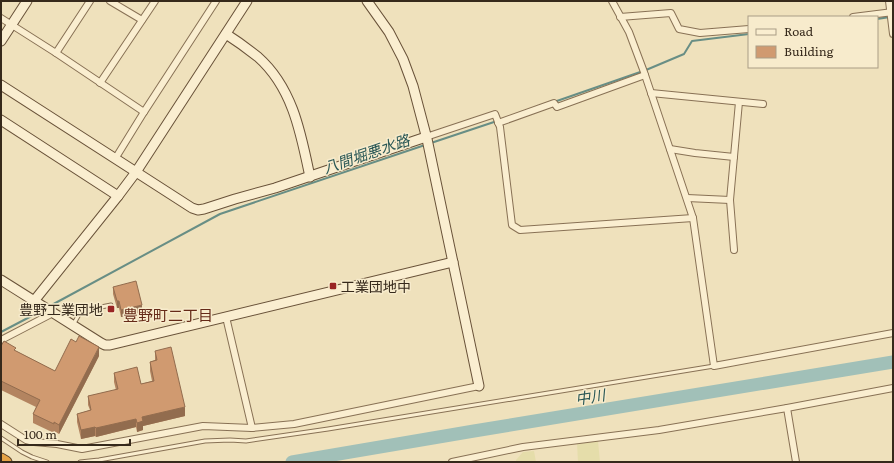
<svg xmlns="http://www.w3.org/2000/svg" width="894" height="463" viewBox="0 0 894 463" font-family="Literata,'Noto Sans JP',serif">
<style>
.farmland{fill:#e5ddaa}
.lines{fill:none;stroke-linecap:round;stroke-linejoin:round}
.stream{stroke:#688e85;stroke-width:2}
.river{stroke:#a1c0b8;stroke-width:13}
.lane-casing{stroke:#887155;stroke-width:5}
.street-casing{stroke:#887155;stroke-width:8}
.secondary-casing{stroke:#695239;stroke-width:11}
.highway-casing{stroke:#553f2a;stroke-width:13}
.lane{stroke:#faeed0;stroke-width:3}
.street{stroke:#faeed0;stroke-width:6}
.secondary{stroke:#faeed0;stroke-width:9}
.highway{stroke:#e5a347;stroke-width:11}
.wall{fill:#b38460}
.shaded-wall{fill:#926c4e}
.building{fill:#d09a70;stroke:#926c4e}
.poi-dot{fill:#992423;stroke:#f7ebcc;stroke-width:1.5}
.labels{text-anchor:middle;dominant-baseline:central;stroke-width:3;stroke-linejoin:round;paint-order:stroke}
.poi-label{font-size:14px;fill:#36291b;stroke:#f7ebcc;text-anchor:start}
.water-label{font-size:15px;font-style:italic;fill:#295755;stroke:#f7ebcc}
.neighbourhood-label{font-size:15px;fill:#652a18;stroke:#f7ebcc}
</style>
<rect width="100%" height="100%" fill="#efe1bc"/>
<g class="farmland">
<path d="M598,441L600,462H578L577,443Z"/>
<path d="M534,451L536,462H516V460L523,452Z"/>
</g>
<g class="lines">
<g class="stream">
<path d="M877,19L890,17"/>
<path d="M554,102L646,70L684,54L692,41L749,34"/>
<path d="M431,143L497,121"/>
<path d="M48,307L220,214L425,145"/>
<path d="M1,332L43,310"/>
</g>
<path class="river" d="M292,462L474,431L893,362"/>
<g class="lane-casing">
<g id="lane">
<path d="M73,325L81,311L111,305"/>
<path d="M1,438L22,452L32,457L47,462"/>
<path d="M80,462L99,460L205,441L230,440L246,441L328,429L714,366"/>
</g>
</g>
<g class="street-casing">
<g id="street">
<path d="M110,1L142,20"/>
<path d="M612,1L629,32L644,72L693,218L714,366L893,333"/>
<path d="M889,1L893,34"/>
<path d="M620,17L671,13L679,29L700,33L749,29"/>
<path d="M853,17L893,12"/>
<path d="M1,18L56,53L144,112"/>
<path d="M56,53L90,1"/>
<path d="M100,83L155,1"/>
<path d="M651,93L763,104"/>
<path d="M498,123L554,103L557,107L645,75"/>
<path d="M426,137L495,114L500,127L512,225L520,230L693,218"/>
<path d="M670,149L695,153L734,157"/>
<path d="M115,159L144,112L216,1"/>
<path d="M687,198L730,200"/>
<path d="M734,250L730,200L739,102"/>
<path d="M226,317L252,428"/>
<path d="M1,340L53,313"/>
<path d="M787,408L796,462"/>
<path d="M1,424L26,440L34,442L57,444L82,449L203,426L252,428L294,424L479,386"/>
<path d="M452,462L523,447L659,430L787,408L893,388"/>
</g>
</g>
<g class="secondary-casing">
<g id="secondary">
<path d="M367,1L389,32L403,59L413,86L427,139L479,386"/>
<path d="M226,34C237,41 248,49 258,57C293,88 301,134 310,177"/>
<path d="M1,41L27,1"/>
<path d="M1,85L192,208L198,210L204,209L235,199L275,188L426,137"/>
<path d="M1,120L118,196"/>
<path d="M1,280L101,343L105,345H110L453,262"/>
<path d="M34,301L118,196L136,172L247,1"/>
</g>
</g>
<g class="highway-casing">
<path id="highway" d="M1,459L6,462"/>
</g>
<use href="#lane" class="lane"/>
<use href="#street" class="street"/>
<use href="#secondary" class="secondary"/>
<use href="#highway" class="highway"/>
</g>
<g class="wall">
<path d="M113,287L142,312L121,317L119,308H117L113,294Z"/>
<path d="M1,346L16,351L55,371L99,356L59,434L54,431V433L33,423V414L36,407L1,390Z"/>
<path d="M155,351L185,416L143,426V430L137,432L136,427L96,437L95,436L81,439L77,422V414L90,410L88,405V396L116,390L114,382V373L141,384L152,381L150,371V362L155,360Z"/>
</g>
<g class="shaded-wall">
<rect x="117" y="301" width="2" height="7"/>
<path d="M142,305V312L121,317V310Z"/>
<path d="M99,347V356L59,434V425Z"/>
<path d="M185,407V416L143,426V430L137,432V423L142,417Z"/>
<path d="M136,419V427L96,437V428Z"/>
<path d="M95,427V436L81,439V430Z"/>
</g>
<g class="building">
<path d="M136,281L142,305L121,310L119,301H117L113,287Z"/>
<path d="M79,336L99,347L59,425L54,422V424L33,414L40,400L1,381V346L4,341L16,348L14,350L55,371L71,339L76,342Z"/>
<path d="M171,347L185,407L142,417L143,421L137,423L136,419L96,428L95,427L81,430L77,414L91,410L88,396L118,389L114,373L137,367L141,384L154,381L150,362L157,360L155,351Z"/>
</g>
<g class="poi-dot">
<rect x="329" y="282" width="8" height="8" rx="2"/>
<rect x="107" y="305" width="8" height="8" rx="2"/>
</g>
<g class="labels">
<g class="poi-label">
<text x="341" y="286">工業団地中</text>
<text x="103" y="309" text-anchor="end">豊野工業団地</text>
</g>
<g class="water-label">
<text transform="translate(366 153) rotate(-19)">八間堀悪水路</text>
<text transform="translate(590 396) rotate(-9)">中川</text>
</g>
<g class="neighbourhood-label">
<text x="168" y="314">豊野町二丁目</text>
</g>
</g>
<rect width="894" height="463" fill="none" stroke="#36291b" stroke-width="4"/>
<rect x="748" y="16" width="130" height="52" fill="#f7ebcc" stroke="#aa9d85"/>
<rect x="756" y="29" width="20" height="6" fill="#faeed0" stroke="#aa9d85"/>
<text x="784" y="36" font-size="12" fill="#36291b">Road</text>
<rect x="756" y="46" width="20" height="12" fill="#d09a70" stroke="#aa9d85"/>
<text x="784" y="56" font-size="12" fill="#36291b">Building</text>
<path d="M18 439v6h112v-6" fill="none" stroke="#36291b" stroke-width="2"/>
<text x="24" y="439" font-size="12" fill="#36291b" stroke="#f7ebcc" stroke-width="3" paint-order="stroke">100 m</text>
</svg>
